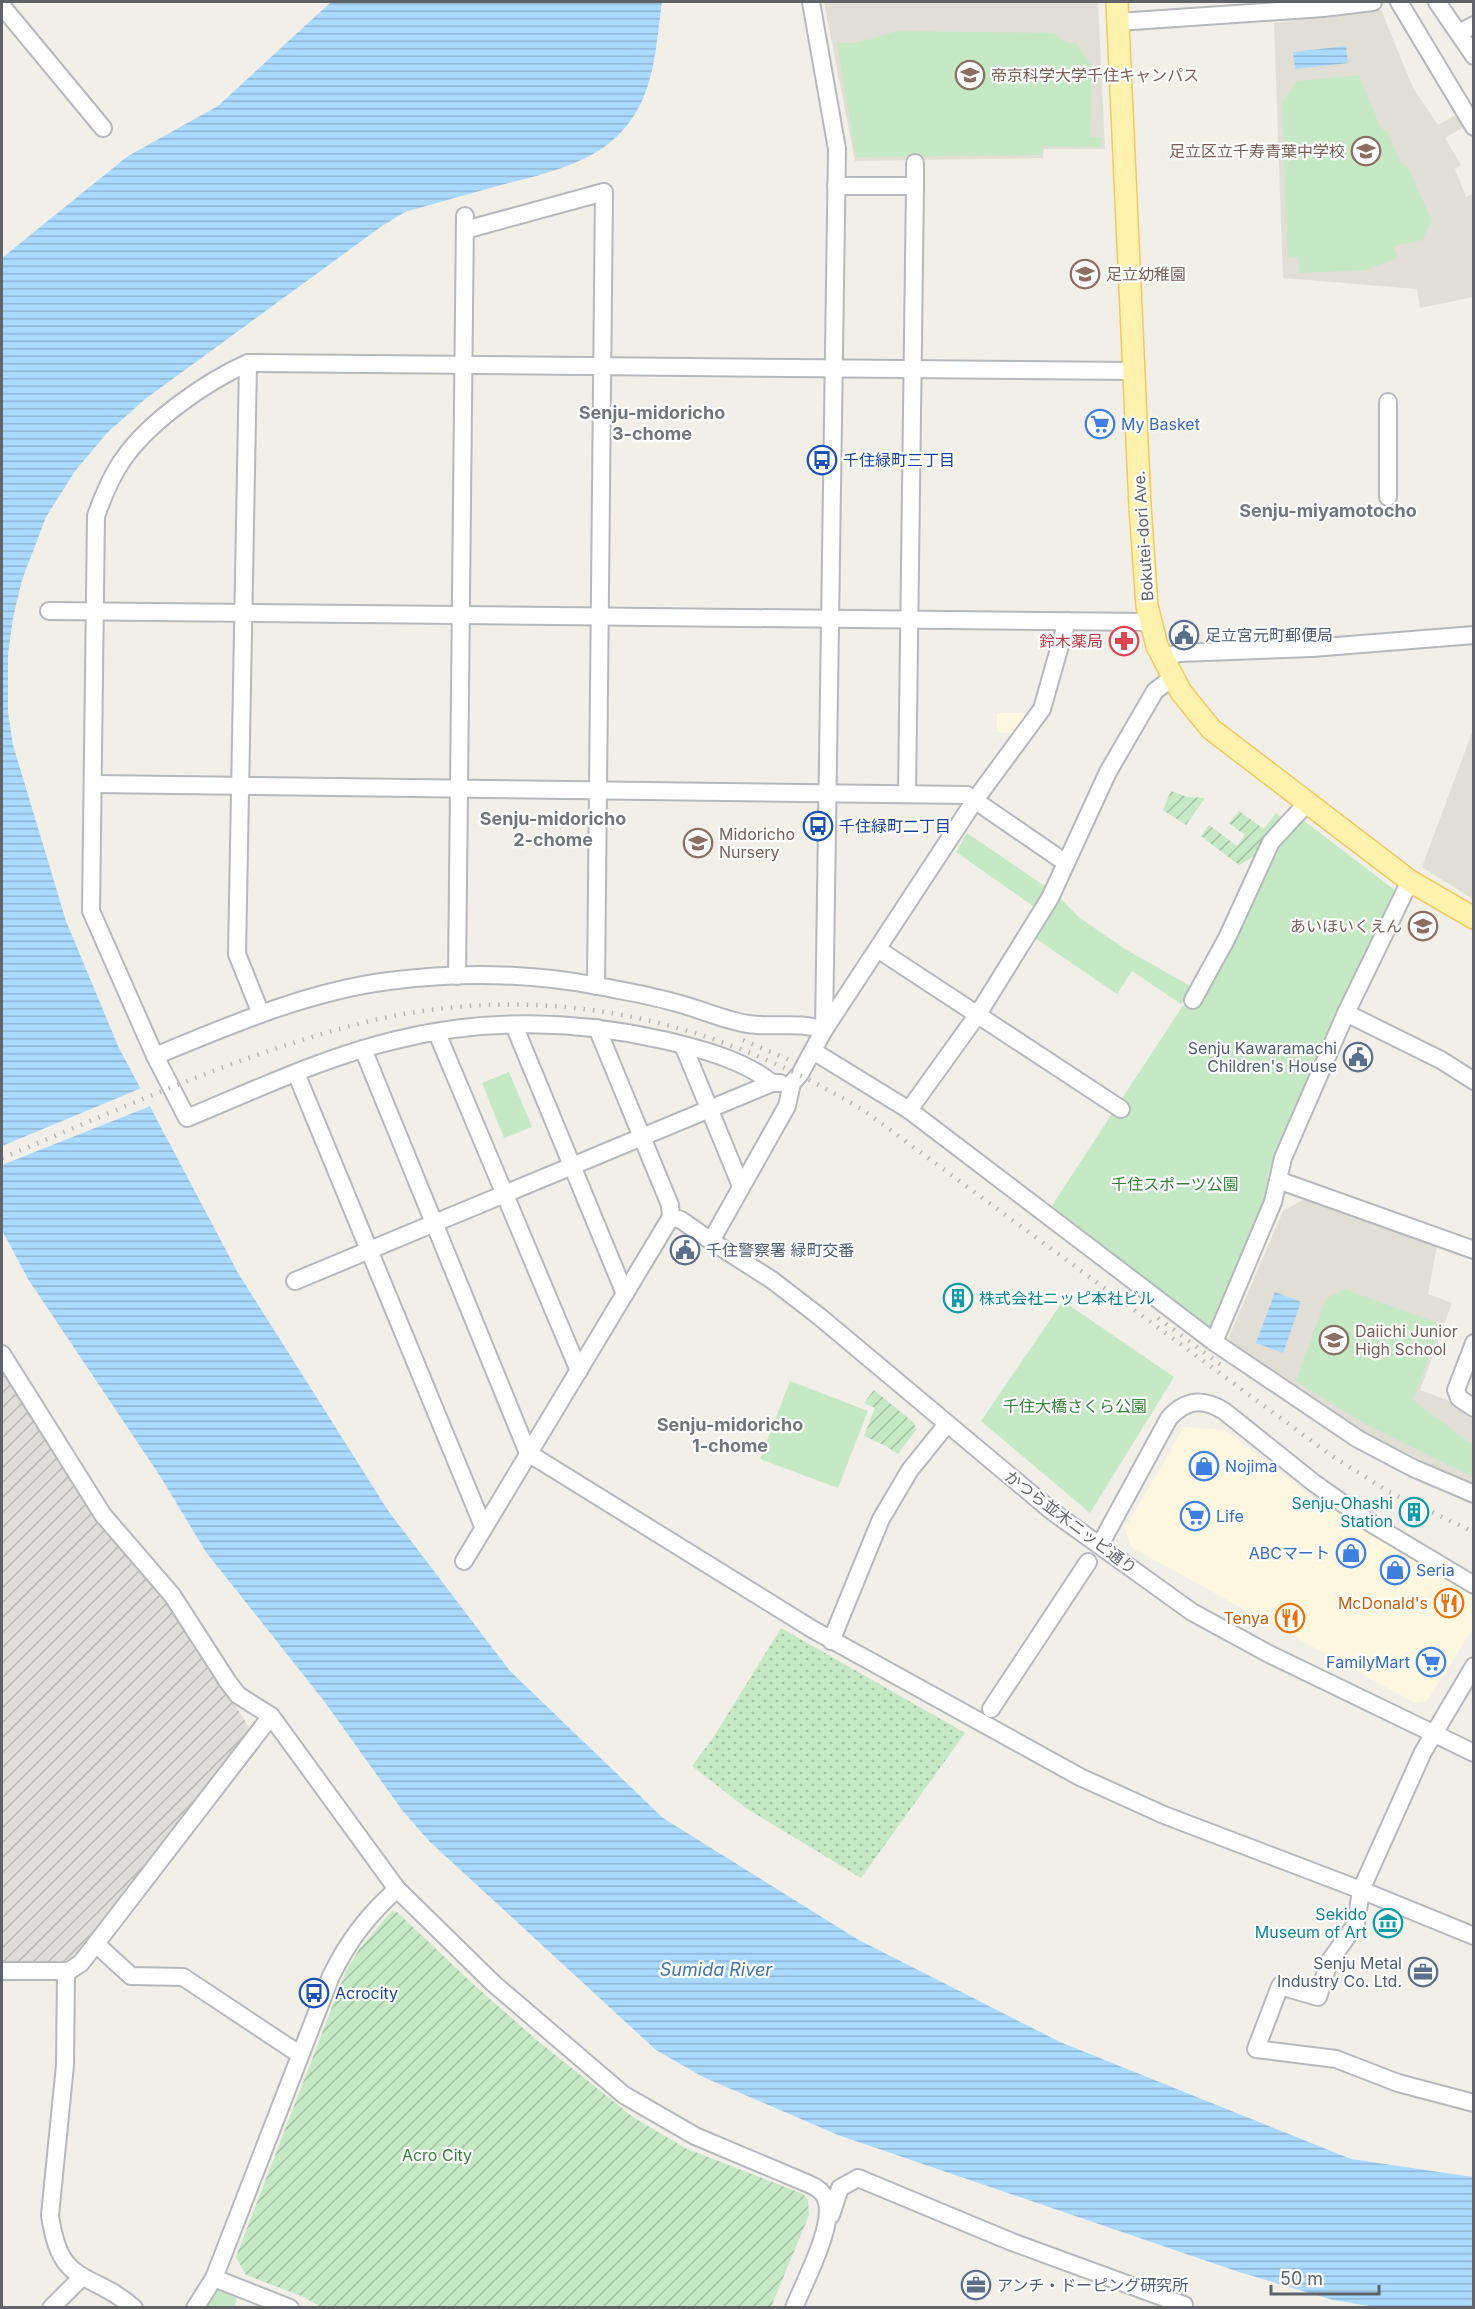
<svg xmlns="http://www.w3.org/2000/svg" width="1475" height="2309" viewBox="0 0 1475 2309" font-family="Inter,'Noto Sans JP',sans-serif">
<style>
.commercial{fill:#fef7e0}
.industrial{fill:url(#industrial-furrows)}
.education{fill:#e1ded6}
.grass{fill:url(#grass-dots)}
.park{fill:#c5e8c5}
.garden{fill:url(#garden-furrows)}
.water{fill:url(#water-rules)}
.pier{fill:#f1efe8}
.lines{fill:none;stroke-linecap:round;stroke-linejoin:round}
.minor-casing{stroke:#b5b8bc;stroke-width:20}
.major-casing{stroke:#f2c960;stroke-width:24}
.minor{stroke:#fff;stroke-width:16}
.major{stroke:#fff2af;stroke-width:21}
.rail{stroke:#b6b7b8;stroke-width:4.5;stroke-dasharray:1.5 8;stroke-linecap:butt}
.labels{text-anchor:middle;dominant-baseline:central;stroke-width:4.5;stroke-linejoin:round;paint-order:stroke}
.education-label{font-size:16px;fill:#785e54;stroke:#fff;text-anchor:start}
.shop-label{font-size:16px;fill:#366cbe;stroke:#fff;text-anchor:start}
.transit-label{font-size:16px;fill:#164399;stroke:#fff;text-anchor:start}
.street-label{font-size:16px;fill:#5f6368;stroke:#fff}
.service-label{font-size:16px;fill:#4e5e75;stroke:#fff;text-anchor:start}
.health-label{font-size:16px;fill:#be3a42;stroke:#fff;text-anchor:end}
.park-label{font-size:16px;fill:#348238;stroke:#fff}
.culture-label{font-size:16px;fill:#0d838f;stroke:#fff;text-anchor:end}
.food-label{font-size:16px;fill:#c56008;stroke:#fff;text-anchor:end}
.neighbourhood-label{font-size:18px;font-weight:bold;fill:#70757a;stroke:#fff}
.water-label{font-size:18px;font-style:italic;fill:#4174aa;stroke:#fff}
</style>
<defs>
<pattern id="industrial-furrows" width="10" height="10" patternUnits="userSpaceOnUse" patternTransform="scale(1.5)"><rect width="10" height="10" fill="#e0deda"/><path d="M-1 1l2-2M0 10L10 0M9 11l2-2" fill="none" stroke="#b9b8b5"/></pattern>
<pattern id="grass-dots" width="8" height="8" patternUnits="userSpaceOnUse" patternTransform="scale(1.5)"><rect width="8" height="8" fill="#c5e8c5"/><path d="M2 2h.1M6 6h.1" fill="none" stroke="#a3c0a4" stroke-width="1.8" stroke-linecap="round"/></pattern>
<pattern id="garden-furrows" width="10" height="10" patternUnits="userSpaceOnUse" patternTransform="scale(1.5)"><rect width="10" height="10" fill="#c5e8c5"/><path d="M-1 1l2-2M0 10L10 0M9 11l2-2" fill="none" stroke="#a3c0a4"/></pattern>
<pattern id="water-rules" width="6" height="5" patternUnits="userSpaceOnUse" patternTransform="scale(1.5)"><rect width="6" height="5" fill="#aadaff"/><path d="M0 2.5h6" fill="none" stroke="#8eb4d2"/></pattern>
</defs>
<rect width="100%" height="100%" fill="#f1efe8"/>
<g class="commercial">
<path d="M997,713H1035L1020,734L997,732Z"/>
<path d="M1184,1427L1225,1430L1312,1497L1473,1595V1628L1427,1701L1415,1703L1131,1547L1125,1529Z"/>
</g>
<path class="industrial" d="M2,1367L173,1607L249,1727L248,1737L77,1958L62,1966L2,1965Z"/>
<g class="education">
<path d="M824,2H1098L1105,149H1044L1043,158L855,161Z"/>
<path d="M1381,10L1413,88L1438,125L1457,114L1465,126L1445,138L1461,165L1455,169L1466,197L1473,194V297L1420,308L1417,289L1283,278L1274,23Z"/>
<path d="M1473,730V899L1422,867Z"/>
<path d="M1306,1198L1437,1246L1428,1294L1452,1303L1420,1390L1447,1400L1473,1419V1485L1367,1434L1230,1344L1229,1337L1283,1211Z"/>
</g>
<path class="grass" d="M781,1628L965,1733L861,1878L746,1808L692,1766L713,1738Z"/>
<g class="park">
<path d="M898,31L1053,33L1068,43H1077L1092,67L1090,137H1102L1101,147L1042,146L1041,155L856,157L837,43H856Z"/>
<path d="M1359,75L1381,129L1387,131L1400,162L1408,168L1432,221L1422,240L1394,246L1398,258L1366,270L1299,273V257H1288L1282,103L1297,81Z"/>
<path d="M1303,820L1396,891L1283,1135L1268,1174L1264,1208L1212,1328L1051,1207L1182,1007L1201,994L1276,851Z"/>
<path d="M967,833L1055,893L1080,918L1125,949L1192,987L1181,1004L1132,971L1117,994L1032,936L1046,915L956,852Z"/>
<path d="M509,1072L532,1127L504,1138L482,1083Z"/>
<path d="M1344,1289L1441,1324L1413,1400L1473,1445V1477L1365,1424L1296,1381L1326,1299Z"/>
<path d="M1063,1301L1174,1377L1090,1513L981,1421Z"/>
<path d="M790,1381L868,1411L838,1488L760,1459Z"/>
<path d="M215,2282L238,2291L235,2307L202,2308Z"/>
</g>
<g class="garden">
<path d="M1171,791L1187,797L1205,798L1186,825L1163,810Z"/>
<path d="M1239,811L1264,829L1276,813L1286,821L1260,853L1239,865L1201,836L1209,825L1237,846L1245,835L1229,823Z"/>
<path d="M874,1390L914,1423L916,1430L898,1454L886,1446L864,1436L875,1408L864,1403Z"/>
<path d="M392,1911L397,1912L474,1985L539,2042L633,2117L685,2148L803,2194L808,2200L809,2215L771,2307H321L304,2297L246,2275L236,2257L346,1971L360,1948Z"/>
</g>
<g class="water">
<path d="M331,2H662C657,36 656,73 640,105C612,162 550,172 494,187C464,195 434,204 405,212L382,226L144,400L107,433L75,471L46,517L22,580L13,618L8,654V712L13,745L66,921L118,1046L238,1273L389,1512L510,1671L663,1818L857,1939L1060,2042L1351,2159L1473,2177V2307H1375L1333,2300L1239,2272L838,2135L703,2077L656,2050L429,1841L402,1810L324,1701L206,1552L160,1476L28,1279L2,1230V258L128,156L218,106Z"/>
<path d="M1346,46L1348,63L1295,69L1293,52Z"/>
<path d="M1275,1292L1301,1302L1283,1353L1256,1343Z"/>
</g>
<path class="pier" d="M144,1087L153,1105L2,1165V1146Z"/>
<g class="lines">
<g class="minor-casing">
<g id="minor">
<path d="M1399,2L1474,127"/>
<path d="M1437,2L1474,56"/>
<path d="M2,6L103,128"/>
<path d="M1118,22L1323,8L1373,2"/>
<path d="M1459,33L1474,25"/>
<path d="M836,186H915L907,794"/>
<path d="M915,186V163"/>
<path d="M465,230L604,192L596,986"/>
<path d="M248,363L237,954L261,1014"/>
<path d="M1388,402V497"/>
<path d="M49,611L1150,622"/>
<path d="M1067,621L1042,709L975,800L824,1030C799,1021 774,1028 748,1024C723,1020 698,1008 673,1002C649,995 623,991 598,986C530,973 458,972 389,981C309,991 230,1025 155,1056L91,911L96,516C103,496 111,476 124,458C150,421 207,381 248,363L1133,371"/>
<path d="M1162,658L1179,653L1312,648L1474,635"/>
<path d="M93,784L967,795L1066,863"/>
<path d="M879,950L1121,1109"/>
<path d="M457,976L465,216"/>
<path d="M1193,1000L1227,938L1271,842L1307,803"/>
<path d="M1346,1013L1441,1060L1474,1081"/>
<path d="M514,1025L625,1294"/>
<path d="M597,1028L670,1205L671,1217"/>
<path d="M437,1033L579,1371"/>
<path d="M683,1045L741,1186"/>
<path d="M363,1049L528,1453L812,1629L1080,1777L1164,1815L1361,1890L1356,1924L1329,1962L1318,1997L1280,1986L1256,2049L1336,2059L1398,2083L1474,2103"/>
<path d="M813,1051L909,1110L1214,1342L1358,1439L1413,1468L1474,1494"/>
<path d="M155,1056L187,1118C255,1090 324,1057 396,1040C483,1018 576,1020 663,1040C700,1049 742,1059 772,1083"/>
<path d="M296,1073L483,1526"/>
<path d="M909,1110L978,1014L1050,898L1108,772L1155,691L1172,678"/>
<path d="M1278,1180L1474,1250"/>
<path d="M711,1241L772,1280L820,1317L1053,1512L1192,1612L1269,1654L1474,1753"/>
<path d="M295,1281L772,1083H780"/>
<path d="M1214,1342L1273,1202L1283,1158L1346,1013L1410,881"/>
<path d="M1474,1343L1456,1390L1459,1398L1474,1408"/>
<path d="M2,1354L103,1515L172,1595L228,1682L238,1695L271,1716L397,1889L494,1984L624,2095L695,2136L809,2184C816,2187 823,2191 826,2199C836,2224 804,2282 794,2308"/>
<path d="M1100,1545L1169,1418C1186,1399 1203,1398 1224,1411L1314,1483L1372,1524L1474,1585"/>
<path d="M464,1561L671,1217L681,1220L711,1241L787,1106L792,1083L800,1074L824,1030L837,149L811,2"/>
<path d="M831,1641L881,1519L910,1470L947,1424"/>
<path d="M1474,1666L1423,1752L1361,1890L1474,1936"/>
<path d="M991,1709L1088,1562"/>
<path d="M96,1944L131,1976L183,1977L299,2054"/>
<path d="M2,1971H69L81,1963L271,1716"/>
<path d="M66,1971L65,2065L50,2215C60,2289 90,2269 134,2308"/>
<path d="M831,2215L840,2188L858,2178L1012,2242L1184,2305L1182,2308"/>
<path d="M214,2278L290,2308"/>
<path d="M51,2308L81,2278"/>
<path d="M195,2308L214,2278L331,1976C348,1941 368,1915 397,1889"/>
</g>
</g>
<g class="major-casing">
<path id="major" d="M1117,2L1140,506L1147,606L1157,646L1181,692L1211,729L1410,881L1474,918"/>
</g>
<use href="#minor" class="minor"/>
<use href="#major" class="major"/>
<g class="rail">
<path d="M743,1040L801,1065"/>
<path d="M2,1158C121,1109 241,1053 366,1022C544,979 713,1018 866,1112L1332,1456L1389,1492L1474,1532"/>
<path d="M1158,1318L1225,1368"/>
</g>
</g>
<defs>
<g id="university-ring" transform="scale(1.5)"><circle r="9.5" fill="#fff" stroke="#8d6e63" stroke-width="1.5"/><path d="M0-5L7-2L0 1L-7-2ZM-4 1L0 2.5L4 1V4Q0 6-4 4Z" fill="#8d6e63"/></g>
<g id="school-ring" transform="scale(1.5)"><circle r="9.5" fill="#fff" stroke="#8d6e63" stroke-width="1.5"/><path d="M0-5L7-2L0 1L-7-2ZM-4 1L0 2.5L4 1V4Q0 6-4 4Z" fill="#8d6e63"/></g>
<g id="supermarket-ring" transform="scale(1.5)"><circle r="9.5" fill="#fff" stroke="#3f7fe0" stroke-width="1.5"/><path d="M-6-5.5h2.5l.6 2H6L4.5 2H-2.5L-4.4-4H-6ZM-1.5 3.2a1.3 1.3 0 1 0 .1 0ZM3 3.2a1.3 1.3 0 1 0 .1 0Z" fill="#3f7fe0"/></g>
<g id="bus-ring" transform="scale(1.5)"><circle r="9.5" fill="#fff" stroke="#1a4fb4" stroke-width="1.5"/><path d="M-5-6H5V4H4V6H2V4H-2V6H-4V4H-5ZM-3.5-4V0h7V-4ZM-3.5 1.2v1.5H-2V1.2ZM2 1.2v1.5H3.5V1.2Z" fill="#1a4fb4"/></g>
<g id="civic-ring" transform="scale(1.5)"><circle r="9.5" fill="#fff" stroke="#5c6f8a" stroke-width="1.5"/><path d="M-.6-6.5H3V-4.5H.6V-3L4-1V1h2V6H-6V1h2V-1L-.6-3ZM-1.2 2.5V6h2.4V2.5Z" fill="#5c6f8a"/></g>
<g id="pharmacy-ring" transform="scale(1.5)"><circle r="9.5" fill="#fff" stroke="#e0444e" stroke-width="1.5"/><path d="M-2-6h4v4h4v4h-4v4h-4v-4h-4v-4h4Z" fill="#e0444e"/></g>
<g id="building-ring" transform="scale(1.5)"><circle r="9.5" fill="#fff" stroke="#0f9aa8" stroke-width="1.5"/><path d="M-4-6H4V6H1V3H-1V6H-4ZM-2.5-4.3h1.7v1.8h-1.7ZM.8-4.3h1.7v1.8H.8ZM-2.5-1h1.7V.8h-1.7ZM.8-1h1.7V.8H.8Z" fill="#0f9aa8"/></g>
<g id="shop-ring" transform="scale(1.5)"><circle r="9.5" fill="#fff" stroke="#3f7fe0" stroke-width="1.5"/><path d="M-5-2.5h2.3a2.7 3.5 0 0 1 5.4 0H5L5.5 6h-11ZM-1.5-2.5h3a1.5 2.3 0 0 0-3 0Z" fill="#3f7fe0"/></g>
<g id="restaurant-ring" transform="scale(1.5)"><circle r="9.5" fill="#fff" stroke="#e8710a" stroke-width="1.5"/><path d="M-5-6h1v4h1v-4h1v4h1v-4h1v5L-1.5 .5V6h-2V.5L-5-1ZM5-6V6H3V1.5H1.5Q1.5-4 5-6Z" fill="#e8710a"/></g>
<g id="museum-ring" transform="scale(1.5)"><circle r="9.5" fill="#fff" stroke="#0f9aa8" stroke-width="1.5"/><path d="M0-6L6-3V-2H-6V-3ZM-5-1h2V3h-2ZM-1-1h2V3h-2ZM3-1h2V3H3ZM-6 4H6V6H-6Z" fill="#0f9aa8"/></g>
<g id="office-ring" transform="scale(1.5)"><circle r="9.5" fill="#fff" stroke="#5c6f8a" stroke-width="1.5"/><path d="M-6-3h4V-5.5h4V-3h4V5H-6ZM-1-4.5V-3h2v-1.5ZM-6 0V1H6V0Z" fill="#5c6f8a"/></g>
</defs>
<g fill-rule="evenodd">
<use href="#university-ring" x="970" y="75"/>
<use href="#school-ring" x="1366" y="151"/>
<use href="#school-ring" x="1085" y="274"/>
<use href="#supermarket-ring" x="1100" y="424"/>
<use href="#bus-ring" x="822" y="460"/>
<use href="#civic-ring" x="1184" y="635"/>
<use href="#pharmacy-ring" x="1124" y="641"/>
<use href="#bus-ring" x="818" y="826"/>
<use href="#school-ring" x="698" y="843"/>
<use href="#school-ring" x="1423" y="926"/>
<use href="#civic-ring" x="1358" y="1057"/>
<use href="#civic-ring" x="685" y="1250"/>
<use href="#building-ring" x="958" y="1298"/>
<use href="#school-ring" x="1334" y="1340"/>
<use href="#shop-ring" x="1204" y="1466"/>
<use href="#building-ring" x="1414" y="1512"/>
<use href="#supermarket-ring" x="1195" y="1516"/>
<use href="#shop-ring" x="1351" y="1553"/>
<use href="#shop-ring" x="1395" y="1570"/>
<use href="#restaurant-ring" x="1449" y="1603"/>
<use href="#restaurant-ring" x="1290" y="1618"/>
<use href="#supermarket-ring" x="1431" y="1662"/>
<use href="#museum-ring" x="1388" y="1923"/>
<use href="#office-ring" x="1423" y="1972"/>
<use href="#bus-ring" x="314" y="1993"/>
<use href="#office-ring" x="976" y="2285"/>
</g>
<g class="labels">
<g class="education-label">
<text x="991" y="75">帝京科学大学千住キャンパス</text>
<text x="1345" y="151" text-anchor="end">足立区立千寿青葉中学校</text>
<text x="1106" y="274">足立幼稚園</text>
<text x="719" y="834">Midoricho<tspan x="719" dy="18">Nursery</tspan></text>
<text x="1402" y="926" text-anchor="end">あいほいくえん</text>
<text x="1355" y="1331">Daiichi Junior<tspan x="1355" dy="18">High School</tspan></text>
</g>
<g class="shop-label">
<text x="1121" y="424">My Basket</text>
<text x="1225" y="1466">Nojima</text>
<text x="1216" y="1516">Life</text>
<text x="1330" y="1553" text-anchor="end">ABCマート</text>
<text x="1416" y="1570">Seria</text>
<text x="1410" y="1662" text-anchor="end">FamilyMart</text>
</g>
<g class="transit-label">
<text x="843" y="460">千住緑町三丁目</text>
<text x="839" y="826">千住緑町二丁目</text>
<text x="335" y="1993">Acrocity</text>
</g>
<g class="street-label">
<text transform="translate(1143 536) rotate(-94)">Bokutei-dori Ave.</text>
<text transform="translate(1071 1522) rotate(37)">かつら並木ニッピ通り</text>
</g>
<g class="service-label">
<text x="1205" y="635">足立宮元町郵便局</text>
<text x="1337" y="1048" text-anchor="end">Senju Kawaramachi<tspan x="1337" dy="18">Children's House</tspan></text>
<text x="706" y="1250">千住警察署 緑町交番</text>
<text x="1402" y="1963" text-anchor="end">Senju Metal<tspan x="1402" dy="18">Industry Co. Ltd.</tspan></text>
<text x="997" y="2285">アンチ・ドーピング研究所</text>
</g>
<g class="health-label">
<text x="1103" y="641">鈴木薬局</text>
</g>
<g class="park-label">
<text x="1175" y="1184">千住スポーツ公園</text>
<text x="1075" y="1406">千住大橋さくら公園</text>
<text x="437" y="2155">Acro City</text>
</g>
<g class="culture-label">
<text x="979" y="1298" text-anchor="start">株式会社ニッピ本社ビル</text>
<text x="1393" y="1503">Senju-Ohashi<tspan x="1393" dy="18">Station</tspan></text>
<text x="1367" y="1914">Sekido<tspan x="1367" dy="18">Museum of Art</tspan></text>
</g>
<g class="food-label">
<text x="1428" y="1603">McDonald's</text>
<text x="1269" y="1618">Tenya</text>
</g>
<g class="neighbourhood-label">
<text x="652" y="412">Senju-midoricho<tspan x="652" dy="21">3-chome</tspan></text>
<text x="1328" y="510">Senju-miyamotocho</text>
<text x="553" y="818">Senju-midoricho<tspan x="553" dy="21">2-chome</tspan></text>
<text x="730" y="1424">Senju-midoricho<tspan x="730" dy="21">1-chome</tspan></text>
</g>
<g class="water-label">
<text x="716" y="1969">Sumida River</text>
</g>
</g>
<rect width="1475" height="2309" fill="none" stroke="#5f6368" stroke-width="6"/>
<path d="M1271 2285v9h108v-9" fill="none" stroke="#5f6368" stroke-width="3"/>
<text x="1280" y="2285" font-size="18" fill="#5f6368" stroke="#ffffff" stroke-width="4.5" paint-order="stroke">50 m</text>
</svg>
